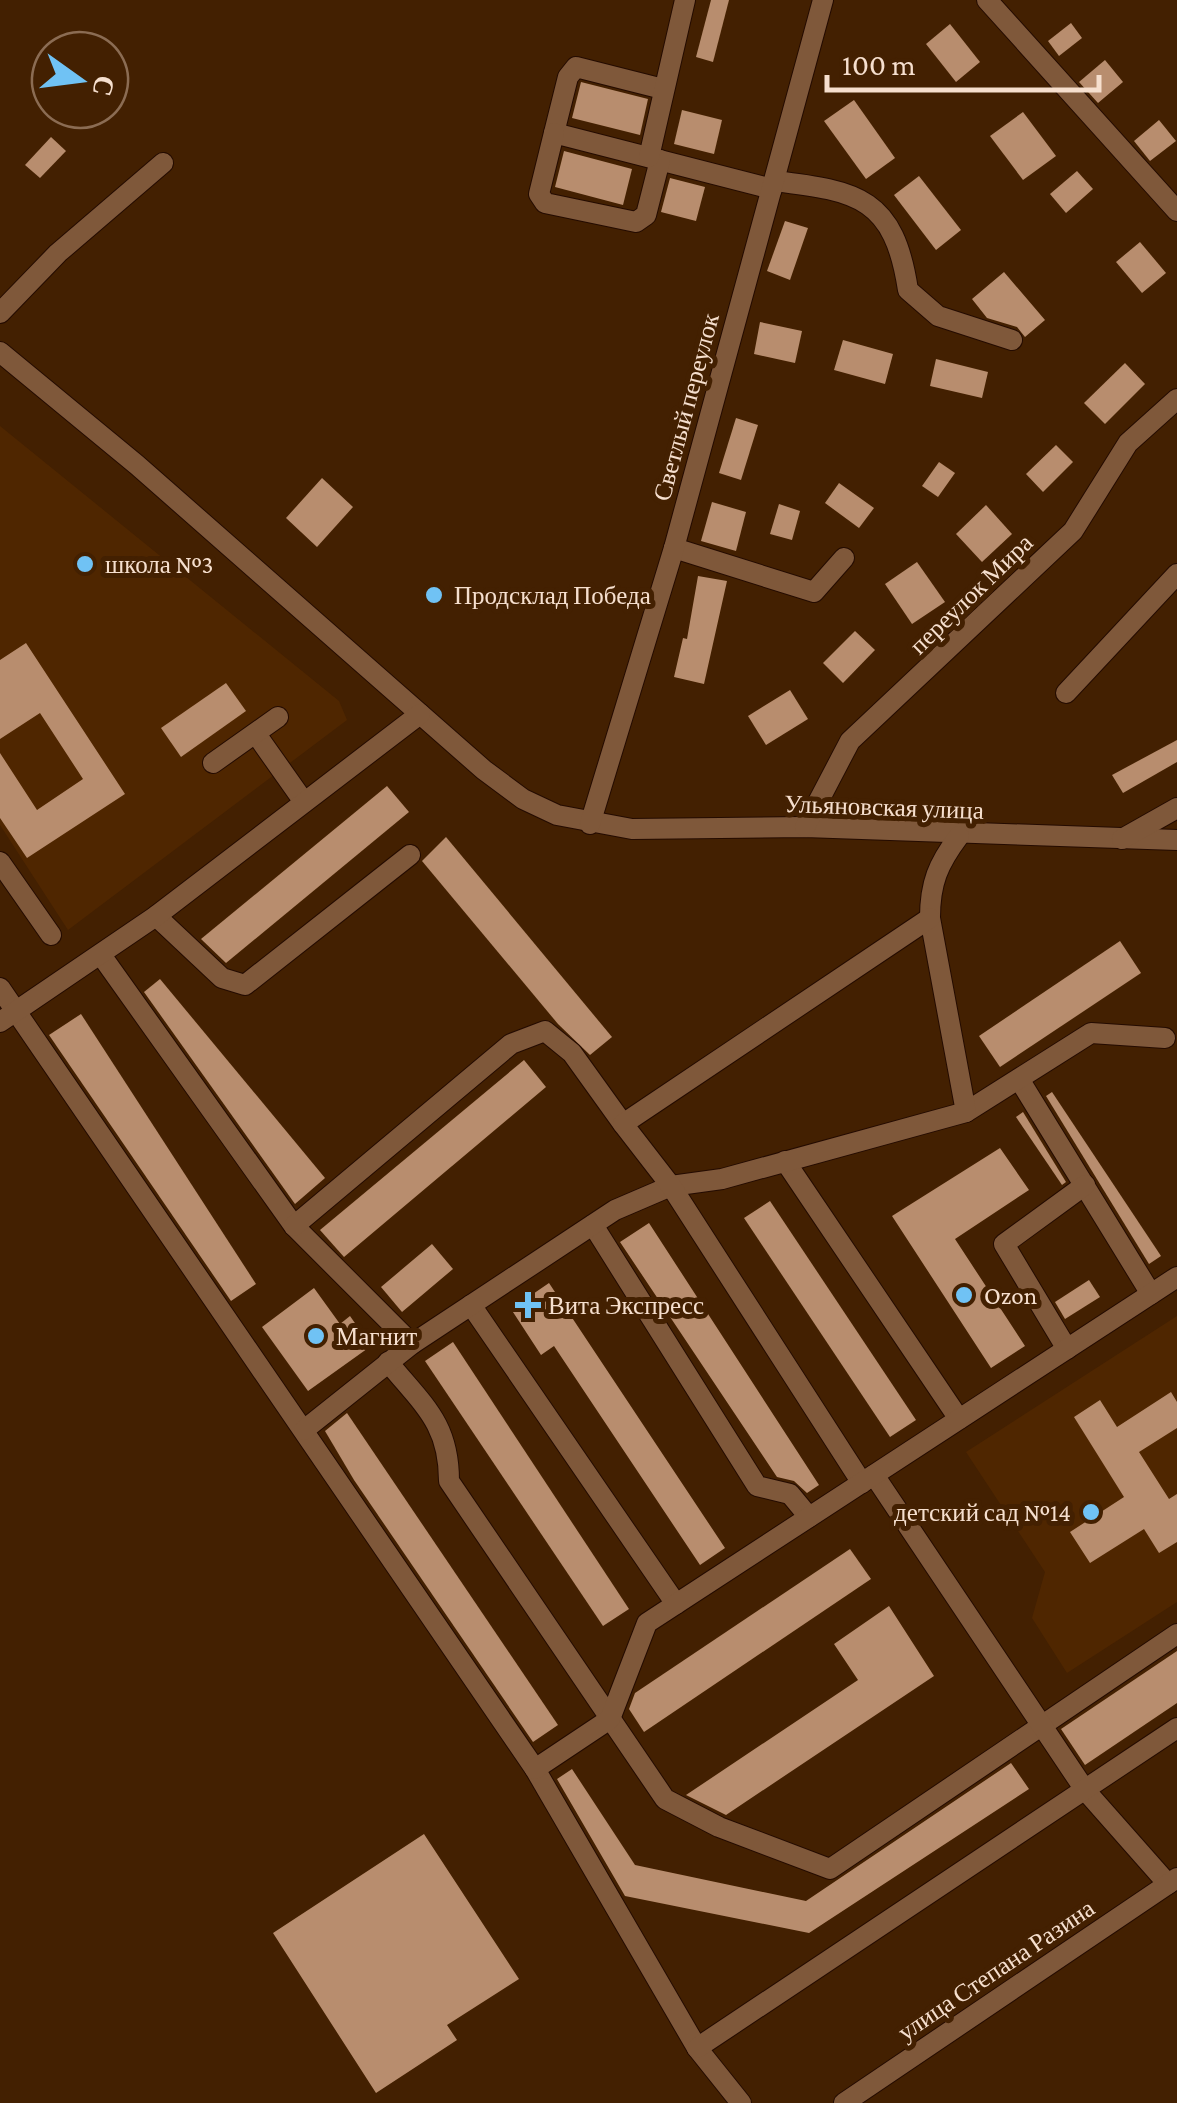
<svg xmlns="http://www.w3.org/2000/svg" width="1177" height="2103" viewBox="0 0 1177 2103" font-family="'Crimson Pro',serif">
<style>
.built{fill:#4f2600}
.building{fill:#b88d6e}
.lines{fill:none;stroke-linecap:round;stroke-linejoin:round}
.minor-casing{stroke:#240b00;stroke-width:22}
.minor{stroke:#7f583a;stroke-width:20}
.poi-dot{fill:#70c2f4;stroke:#432001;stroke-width:4}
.labels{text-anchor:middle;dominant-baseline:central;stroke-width:10;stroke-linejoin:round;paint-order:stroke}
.street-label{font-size:25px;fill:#f6dfce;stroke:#432001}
.poi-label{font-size:25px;fill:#f6dfce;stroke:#432001;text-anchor:start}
</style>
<rect width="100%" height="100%" fill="#432001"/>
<g class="built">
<path d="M0,426L339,701L347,720L68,930L0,825Z"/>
<path d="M1177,1316V1602L1067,1673L1032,1618L1045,1572L966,1452Z"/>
</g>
<g class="building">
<path d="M711,0H729L713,62L696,57Z"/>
<path d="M1071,23L1082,38L1059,56L1048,41Z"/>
<path d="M950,24L980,62L956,82L926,44Z"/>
<path d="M1105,60L1123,82L1098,103L1079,82Z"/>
<path d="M581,82L648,99L640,135L572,118Z"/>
<path d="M854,100L895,158L866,179L824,121Z"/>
<path d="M682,110L722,120L714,154L674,144Z"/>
<path d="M1023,112L1056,156L1023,180L990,136Z"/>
<path d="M1159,120L1176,141L1150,161L1134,141Z"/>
<path d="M51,137L66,151L40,178L25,165Z"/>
<path d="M564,151L632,169L623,205L555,187Z"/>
<path d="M1077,171L1093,189L1066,213L1050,194Z"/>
<path d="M919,176L961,230L936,250L894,195Z"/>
<path d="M670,178L705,187L696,221L661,212Z"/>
<path d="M785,221L808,228L790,280L767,271Z"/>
<path d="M1140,242L1166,273L1142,293L1116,262Z"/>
<path d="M1004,272L1045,320L1025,337L1017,327L987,318L972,299Z"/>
<path d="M760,322L802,331L795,363L754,354Z"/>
<path d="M843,340L893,354L885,384L834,370Z"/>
<path d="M936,359L988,372L982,398L930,386Z"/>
<path d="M1125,363L1145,384L1105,424L1084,403Z"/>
<path d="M736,418L758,425L741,480L719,473Z"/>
<path d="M1056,445L1073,462L1043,492L1026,474Z"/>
<path d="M939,462L955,473L938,497L922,486Z"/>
<path d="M322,478L353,507L317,547L286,518Z"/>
<path d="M839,483L874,508L859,528L825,503Z"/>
<path d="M712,502L746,512L736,551L701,541Z"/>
<path d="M779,504L800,511L792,540L770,534Z"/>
<path d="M986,505L1012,534L982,562L956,534Z"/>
<path d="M917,562L945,602L912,624L885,584Z"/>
<path d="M698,576L727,581L704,684L674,677L683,638L687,639Z"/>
<path d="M855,631L875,650L843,683L823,663Z"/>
<path d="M26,643L125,794L27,858L0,818V753L37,810L83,779L40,713L0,739V660Z"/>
<path d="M226,683L246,711L181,757L161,728Z"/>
<path d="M790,690L808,719L766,745L748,716Z"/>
<path d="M1177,740V762L1123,793L1112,775Z"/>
<path d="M387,786L409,812L226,963L201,939Z"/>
<path d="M446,837L612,1037L590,1055L558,1024L422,861Z"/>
<path d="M1120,941L1141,973L1000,1067L979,1036Z"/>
<path d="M160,979L325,1178L295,1204L144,992Z"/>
<path d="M81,1014L256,1284L231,1301L49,1035Z"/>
<path d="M524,1060L546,1087L344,1257L320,1230Z"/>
<path d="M1052,1092L1161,1256L1149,1264L1046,1096Z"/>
<path d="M1023,1112L1066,1182L1062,1185L1016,1117Z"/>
<path d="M1000,1148L1029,1190L955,1239L1025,1346L991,1368L892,1216Z"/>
<path d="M770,1201L916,1420L890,1437L744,1218Z"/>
<path d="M649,1223L819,1485L807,1493L794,1481L777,1477L620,1242Z"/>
<path d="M432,1244L453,1269L402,1312L381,1287Z"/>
<path d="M1089,1280L1100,1297L1065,1319L1055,1302Z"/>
<path d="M549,1283L725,1548L700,1565L554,1346L541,1355L511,1309Z"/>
<path d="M314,1288L340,1324L350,1316L371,1346L308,1391L262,1327Z"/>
<path d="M453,1342L629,1609L603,1626L425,1361Z"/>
<path d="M1171,1392L1177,1402V1428L1139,1452L1169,1499L1177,1494V1542L1159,1553L1144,1529L1090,1563L1070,1532L1124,1497L1074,1417L1100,1400L1117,1427Z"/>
<path d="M347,1413L558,1725L533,1742L354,1480L325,1431Z"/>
<path d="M850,1549L871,1579L644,1732L629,1709L635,1693Z"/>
<path d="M889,1606L934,1676L726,1815L686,1795L858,1680L834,1644Z"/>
<path d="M1177,1651V1703L1085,1765L1061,1729Z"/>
<path d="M1011,1763L1029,1789L809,1933L625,1896L557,1779L572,1769L635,1865L806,1901Z"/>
<path d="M424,1834L519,1979L447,2025L457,2040L376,2093L273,1933Z"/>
</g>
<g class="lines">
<g class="minor-casing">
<g id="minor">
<path d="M987,0L1177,211"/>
<path d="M655,87L576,67L568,77L554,133L772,189"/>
<path d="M554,133L539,194L545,203L636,222L646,215L660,160"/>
<path d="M649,157L685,0"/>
<path d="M774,181C859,191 894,198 908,290L938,316L1012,340"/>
<path d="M0,313L58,253L163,163"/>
<path d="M0,352L137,465L484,770L523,799L557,815L632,829L805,827L1177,840"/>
<path d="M674,548L814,592L844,558"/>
<path d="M1066,693L1177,574"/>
<path d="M256,734L304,802"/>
<path d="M213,763L278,717"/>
<path d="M590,824L674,548L823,0"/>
<path d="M805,827L850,741L1073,531L1128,443L1177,399"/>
<path d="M1122,839L1177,808"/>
<path d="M0,862L51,935"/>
<path d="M156,916L222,978L245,985L410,855"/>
<path d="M101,955L294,1226L412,1344"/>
<path d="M0,988L535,1769L697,2048L741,2103"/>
<path d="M0,1022L156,916L420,714"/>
<path d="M1019,1079L1151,1294"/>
<path d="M966,1112L1091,1033L1165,1038"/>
<path d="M785,1161L959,1419"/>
<path d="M593,1225L757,1486L790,1494L809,1517"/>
<path d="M294,1226L511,1044L545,1031L572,1053L623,1124"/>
<path d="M471,1305L676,1604"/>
<path d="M1067,1349L1004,1244L1085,1185"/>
<path d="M388,1362C423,1405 449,1423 449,1481L665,1799L719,1827L830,1869L1177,1634"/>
<path d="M304,1430L412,1344L615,1210L671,1186L722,1179L966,1112L930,918C930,883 938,864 959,836"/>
<path d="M874,1475L1085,1790L1168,1884"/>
<path d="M862,1483L671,1186L623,1124L930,918"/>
<path d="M535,1769L610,1719L647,1623L1177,1277"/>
<path d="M697,2048L1177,1728"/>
<path d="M844,2103L1177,1878"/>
</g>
</g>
<use href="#minor" class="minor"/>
</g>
<g class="poi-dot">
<circle cx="85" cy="564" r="10"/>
<circle cx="434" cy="595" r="10"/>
<circle cx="964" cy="1295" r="10"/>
<path d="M523 1290h10v10h10v10h-10v10h-10v-10h-10v-10h10z"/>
<circle cx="316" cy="1336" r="10"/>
<circle cx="1091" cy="1512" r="10"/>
</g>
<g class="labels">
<g class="street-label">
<text transform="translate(686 407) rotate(-75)">Светлый переулок</text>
<text transform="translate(971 594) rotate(-44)">переулок Мира</text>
<text transform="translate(884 807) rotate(2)">Ульяновская улица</text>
<text transform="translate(996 1970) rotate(-34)">улица Степана Разина</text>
</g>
<g class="poi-label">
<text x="105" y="564">школа №3</text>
<text x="454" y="595">Продсклад Победа</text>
<text x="984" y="1295">Ozon</text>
<text x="548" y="1305">Вита Экспресс</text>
<text x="336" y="1336">Магнит</text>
<text x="1071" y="1512" text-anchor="end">детский сад №14</text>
</g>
</g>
<g transform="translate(80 80) rotate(104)"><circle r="48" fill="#432001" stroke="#8b6c53" stroke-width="2.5"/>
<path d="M0-8L18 38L0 25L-18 38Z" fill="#70c2f4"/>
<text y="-15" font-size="28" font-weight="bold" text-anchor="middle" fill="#f6dfce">С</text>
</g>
<path d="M827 75v15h272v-15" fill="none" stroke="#f6dfce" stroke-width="5"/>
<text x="842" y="75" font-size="30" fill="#f6dfce" stroke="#432001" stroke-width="8" paint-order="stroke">100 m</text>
</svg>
